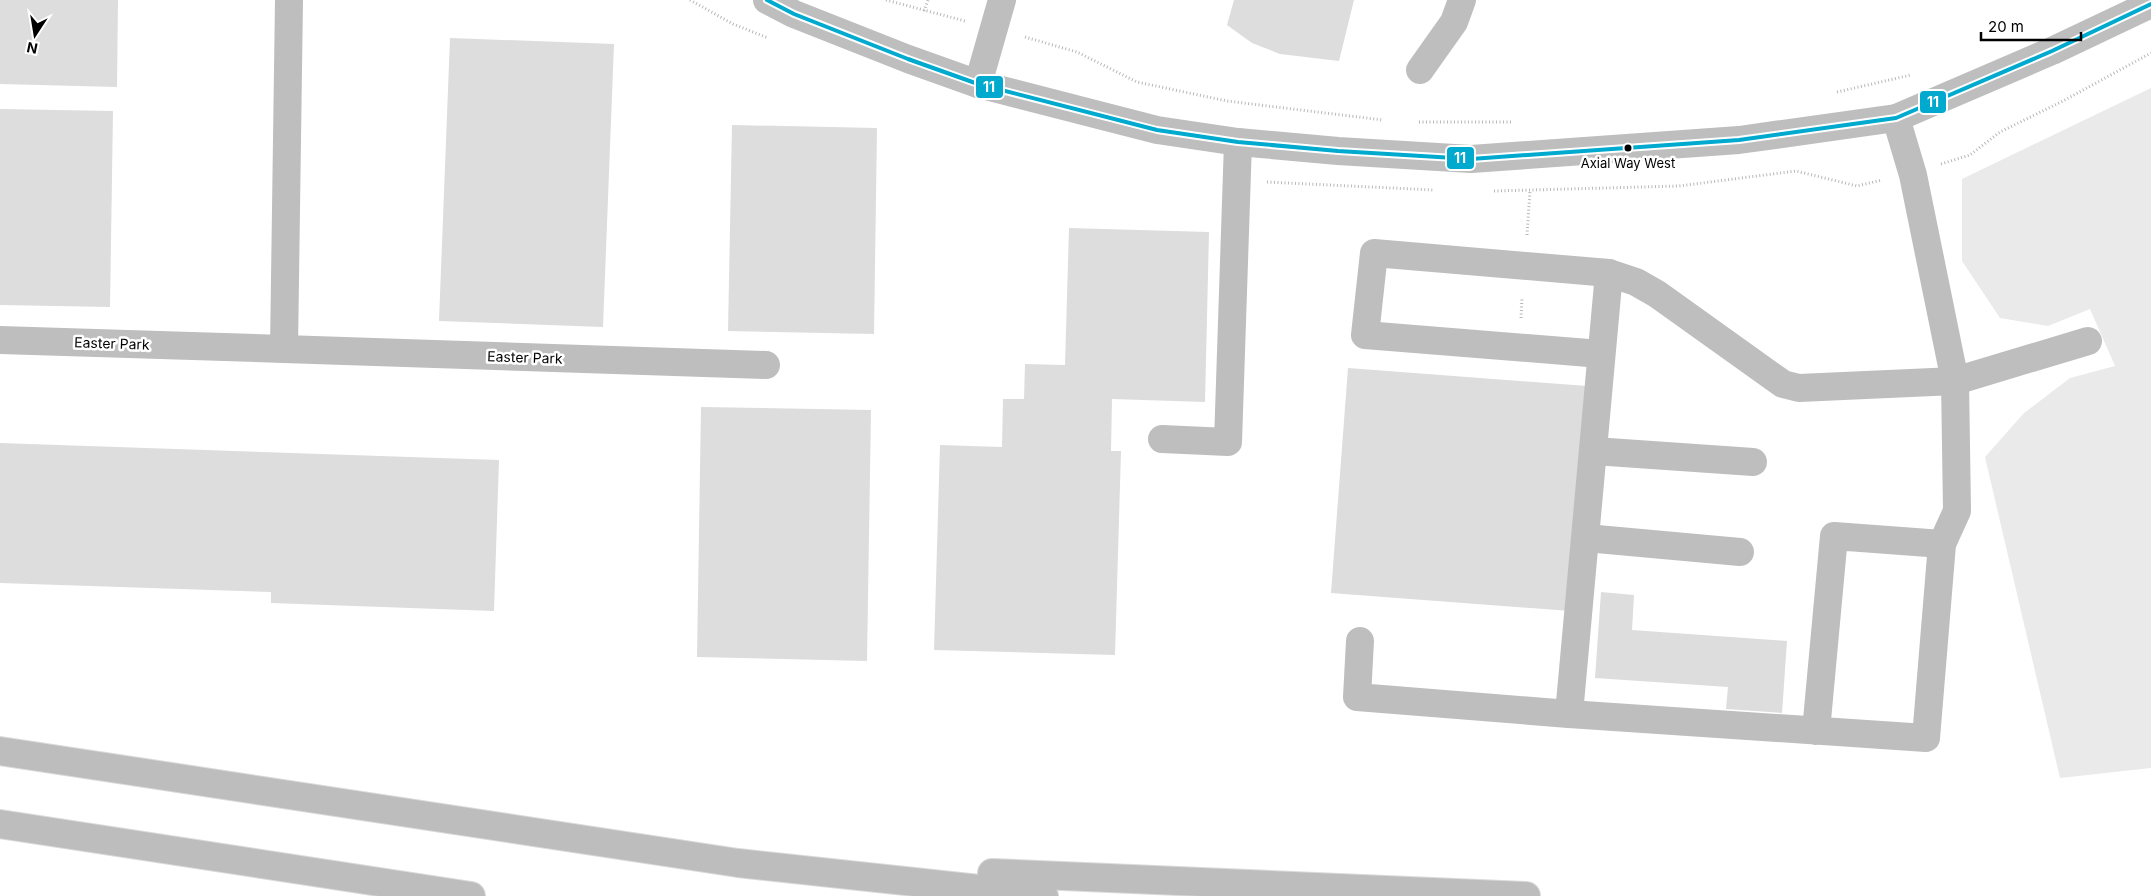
<svg xmlns="http://www.w3.org/2000/svg" width="2151" height="896" viewBox="0 0 2151 896" font-family="Inter,sans-serif">
<style>
.green{fill:#eaeaea}
.building{fill:#ddd}
.lines{fill:none;stroke-linecap:round;stroke-linejoin:round}
.highway-casing{stroke:#dbdbdb;stroke-width:30}
.path{stroke:#b8b8b8;stroke-width:3;stroke-dasharray:1 2.5;stroke-linecap:butt}
.minor{stroke:#bebebe;stroke-width:28}
.highway{stroke:#bdbdbd;stroke-width:28}
.bus-1-casing{stroke:#fff;stroke-width:8}
.bus-1{stroke:#00a9ce;stroke-width:4}
.bus-dot{fill:#000;stroke:#fff;stroke-width:2}
.labels{text-anchor:middle;dominant-baseline:central;stroke-width:5;stroke-linejoin:round;paint-order:stroke}
.bus-label{font-size:13px;fill:#000;stroke:#fff}
.street-label{font-size:14px;fill:#000;stroke:#fff}
.line-badge{stroke:#fff;stroke-width:2}
.badge-label{font-size:14px;text-anchor:middle;font-weight:bold;fill:#fff}
</style>
<rect width="100%" height="100%" fill="#fff"/>
<path class="green" d="M2151,88V768L2060,778L1985,457L2024,413L2070,378L2115,366L2090,309L2048,326L2000,318L1962,261V179Z"/>
<g class="building">
<path d="M0,0H118L117,87L0,84Z"/>
<path d="M1234,0H1354L1339,61L1280,54L1252,43L1227,25Z"/>
<path d="M450,38L614,44L603,327L439,321Z"/>
<path d="M0,109L113,111L110,307L0,305Z"/>
<path d="M732,125L877,128L874,334L728,331Z"/>
<path d="M1069,228L1209,232L1205,402L1112,399L1111,451H1121L1115,655L934,650L940,445L1002,447L1003,399H1024L1025,364L1065,365Z"/>
<path d="M1348,368L1587,386L1571,611L1331,593Z"/>
<path d="M701,407L871,410L867,661L697,657Z"/>
<path d="M0,443L499,460L494,611L271,603V592L0,583Z"/>
<path d="M1601,592L1634,595L1632,630L1787,641L1782,713L1726,709L1728,687L1595,678Z"/>
</g>
<g class="lines">
<g class="highway-casing">
<g id="highway">
<path d="M0,751L738,863L1044,896"/>
<path d="M0,824L471,896"/>
<path d="M992,873L1526,896"/>
</g>
</g>
<g class="path">
<path d="M690,0L733,24L768,38"/>
<path d="M886,0L965,21"/>
<path d="M924,11L928,0"/>
<path d="M1025,37L1077,52L1137,82L1227,101L1383,120"/>
<path d="M1837,92L1911,75"/>
<path d="M1419,122H1511"/>
<path d="M1941,164L1970,155L2000,132L2063,101L2151,53"/>
<path d="M1267,182L1433,190"/>
<path d="M1494,191L1679,186L1796,171L1857,186L1882,180"/>
<path d="M1527,235L1530,191"/>
<path d="M1521,318L1522,297"/>
</g>
<g class="minor">
<path d="M289,0L284,349L766,365"/>
<path d="M767,0L794,14L908,59L978,84L1157,130L1238,142L1338,151L1471,159L1739,140L1896,118L2052,51L2151,4"/>
<path d="M1420,70L1454,22L1462,0"/>
<path d="M978,84L1002,0"/>
<path d="M1896,118L1913,175L1955,381L1957,511L1942,544"/>
<path d="M0,340L284,349"/>
<path d="M1601,354L1365,335L1374,253L1609,273"/>
<path d="M1162,439L1228,442L1238,142"/>
<path d="M1594,451L1753,462"/>
<path d="M1586,538L1740,552"/>
<path d="M1360,641L1357,697L1569,714L1609,273L1636,282L1657,294L1783,384L1799,388L1955,381L2088,341"/>
<path d="M1569,714L1926,738L1942,544L1834,536L1816,731"/>
</g>
<use href="#highway" class="highway"/>
<g class="bus-1-casing">
<path id="bus-1" d="M767,0L794,14L908,59L978,84L1157,130L1238,142L1338,151L1471,159L1739,140L1896,118L2052,51L2151,4"/>
</g>
<use href="#bus-1" class="bus-1"/>
</g>
<circle class="bus-dot" cx="1628" cy="148" r="4.5"/>
<g class="labels">
<g class="bus-label">
<text x="1628" y="163">Axial Way West</text>
</g>
<g class="street-label">
<text transform="translate(112 343) rotate(2)">Easter Park</text>
<text transform="translate(525 357) rotate(2)">Easter Park</text>
</g>
</g>
<g class="line-badge">
<rect x="975" y="75" width="29" height="24" rx="5" fill="#00a9ce"/>
<rect x="1919" y="90" width="28" height="24" rx="5" fill="#00a9ce"/>
<rect x="1446" y="146" width="29" height="24" rx="5" fill="#00a9ce"/>
</g>
<g class="badge-label">
<text x="989" y="92">11</text>
<text x="1933" y="107">11</text>
<text x="1460" y="163">11</text>
</g>
<g transform="translate(35 35) rotate(192)" stroke="#ffffff" stroke-width="4" paint-order="stroke">
<path d="M0-4L9 19L0 12L-9 19Z" fill="#000000"/>
<text y="-8" font-size="14" font-weight="bold" text-anchor="middle" fill="#000000">N</text>
</g>
<path d="M1981 32v8h100v-8" fill="none" stroke="#000000" stroke-width="2.5"/>
<text x="1988" y="32" font-size="15" fill="#000000" stroke="#ffffff" stroke-width="4" paint-order="stroke">20 m</text>
</svg>
